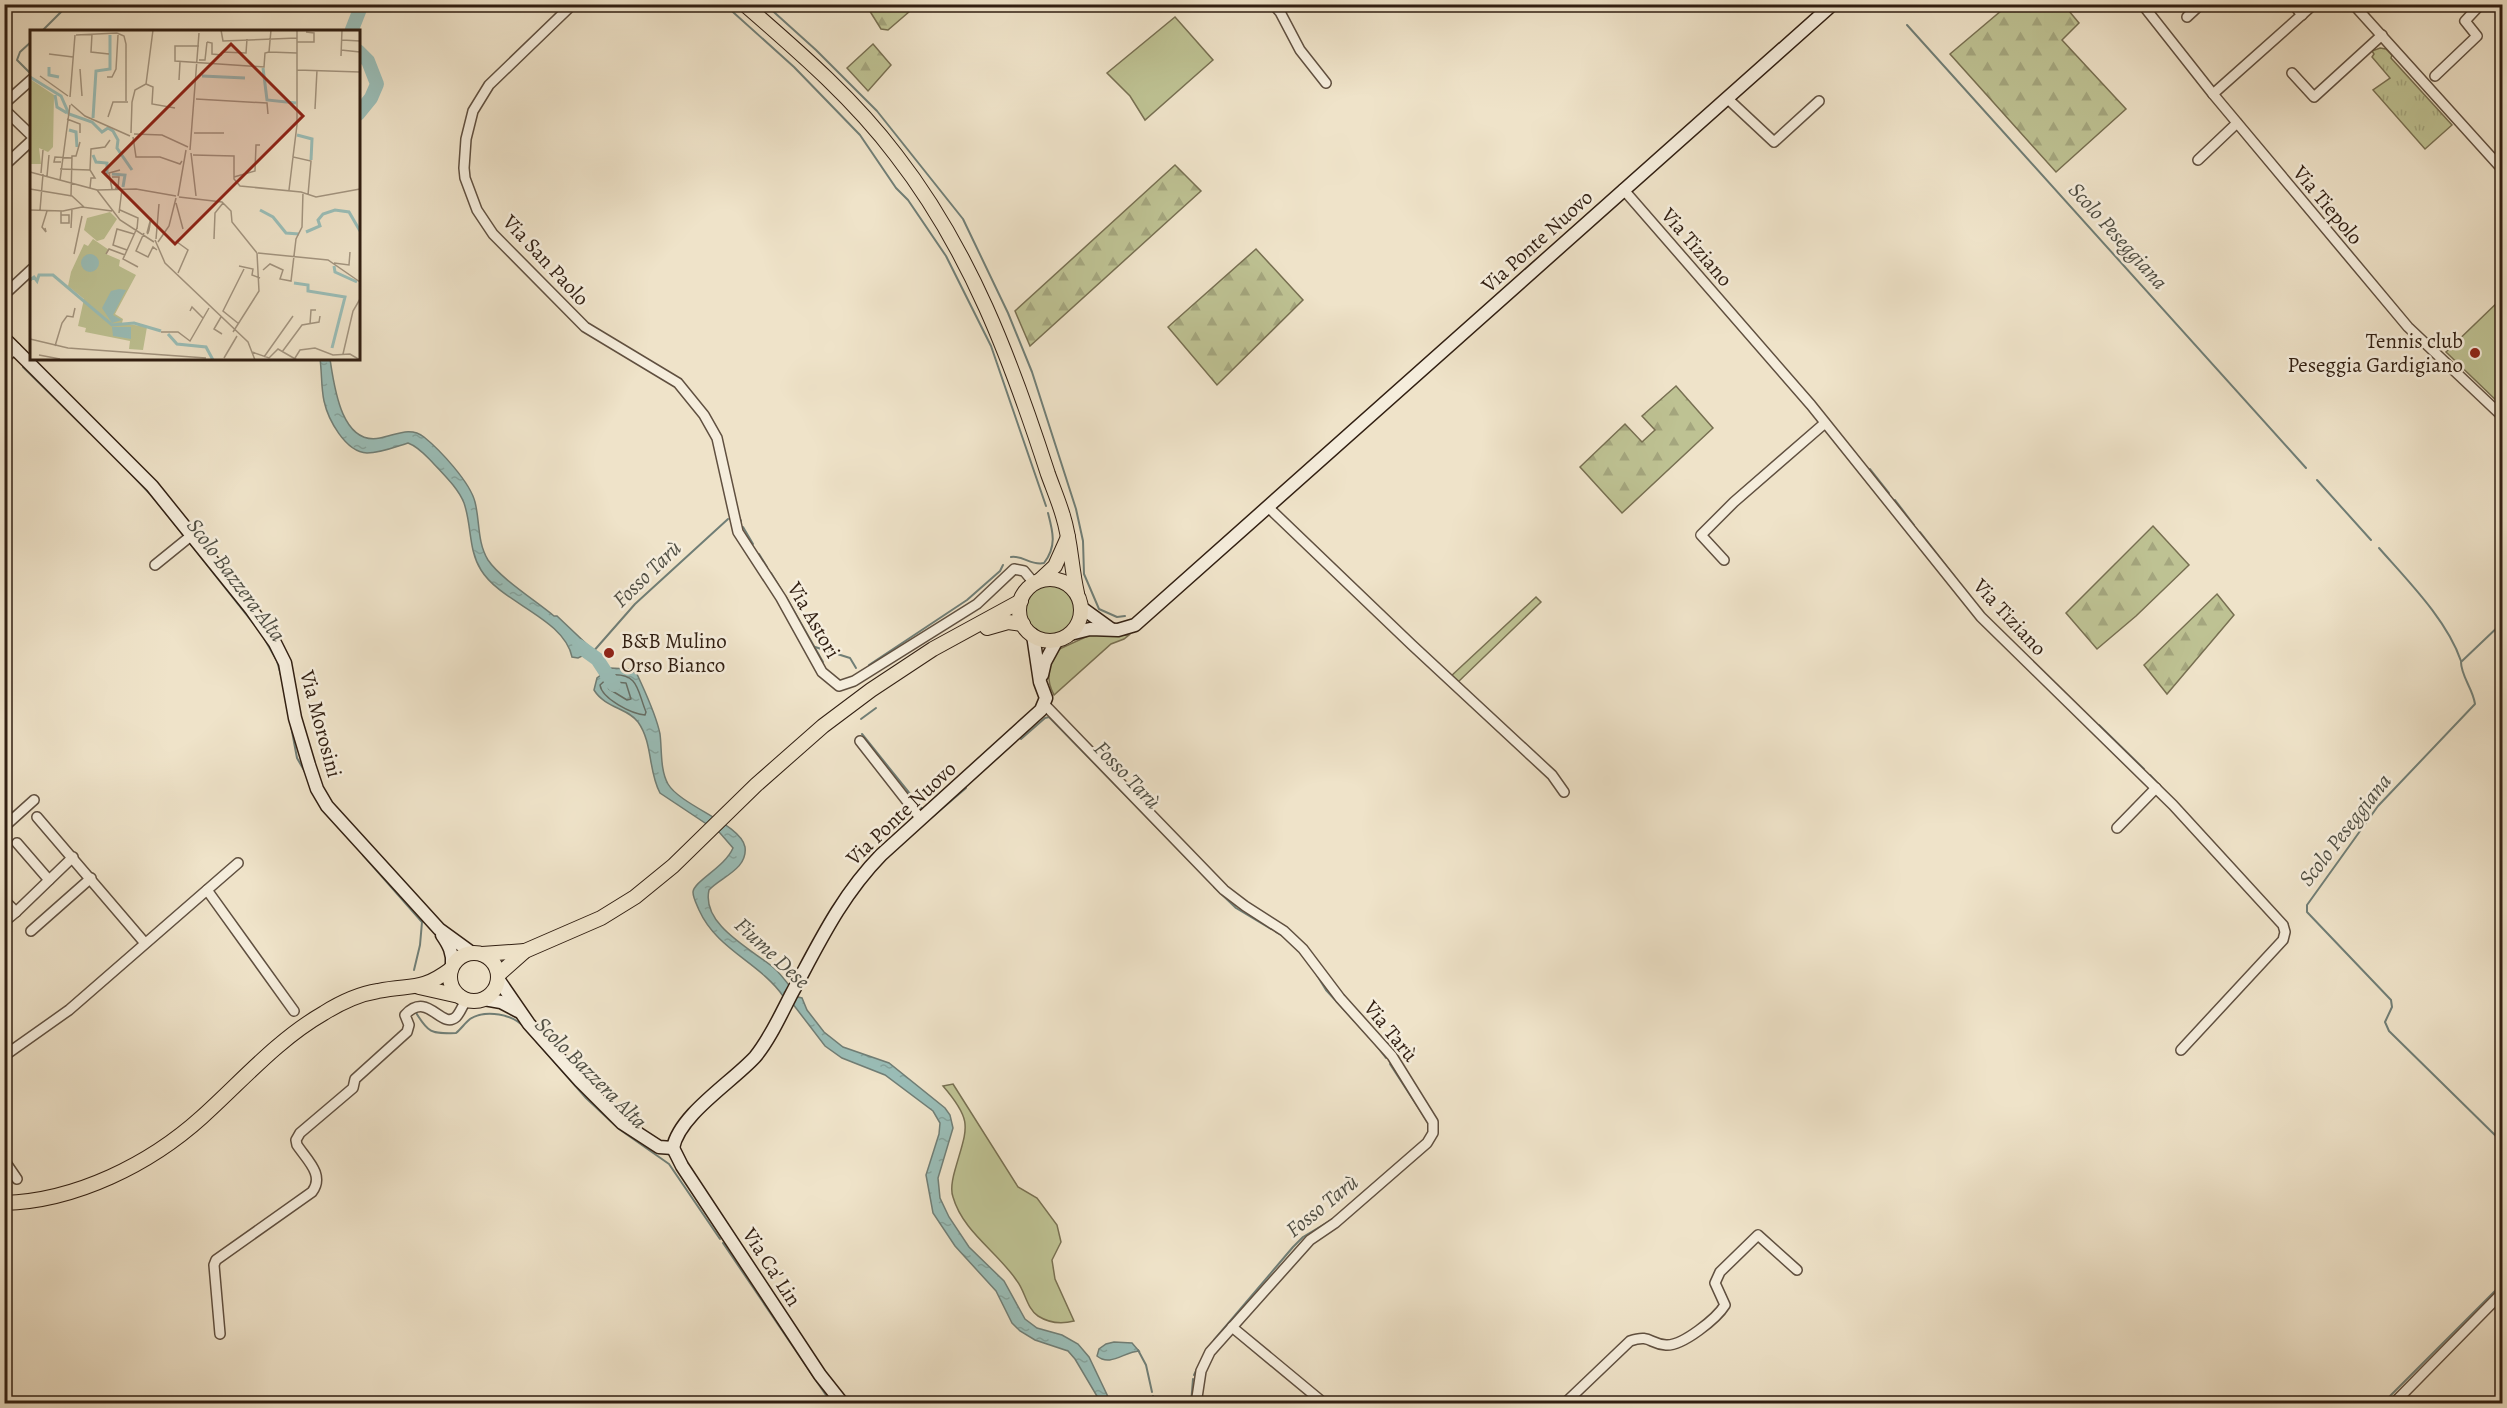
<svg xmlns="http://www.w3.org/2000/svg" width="2507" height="1408" viewBox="0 0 2507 1408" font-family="Alegreya,serif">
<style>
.grass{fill:#bec293;stroke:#787052;stroke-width:1.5}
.forest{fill:url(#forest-firs);stroke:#787052;stroke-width:1.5}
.park{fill:url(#park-tufts);stroke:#787052;stroke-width:1.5}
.water{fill:url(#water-ripples);stroke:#707e76;stroke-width:1.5}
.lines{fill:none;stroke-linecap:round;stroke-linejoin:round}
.shore{stroke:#666e65;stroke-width:1.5}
.stream{stroke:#707e76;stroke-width:2}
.river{stroke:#9abeb8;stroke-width:14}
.street-casing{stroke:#605040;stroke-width:12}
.secondary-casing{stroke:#311f12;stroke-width:15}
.primary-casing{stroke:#311f12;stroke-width:16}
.street{stroke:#f5eddc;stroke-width:9}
.secondary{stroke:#f5eddc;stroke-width:12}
.primary{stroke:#efe3c9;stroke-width:14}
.poi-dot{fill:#8f2418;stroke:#f5eddc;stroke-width:2}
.labels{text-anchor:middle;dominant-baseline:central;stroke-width:5;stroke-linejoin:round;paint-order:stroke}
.street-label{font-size:21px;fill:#311f12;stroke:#f5eddc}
.poi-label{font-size:21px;fill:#311f12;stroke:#f5eddc;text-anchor:end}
.water-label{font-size:22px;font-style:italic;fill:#504f44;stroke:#f5eddc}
.inset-river{fill:none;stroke:#9abeb8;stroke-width:3}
.inset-road{fill:none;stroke:#a39580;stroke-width:1.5}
.view{fill:#8f2418;fill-opacity:0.15;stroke:#8f2418;stroke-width:3}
.inset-edge{fill:none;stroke:#311f12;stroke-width:3}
</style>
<defs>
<pattern id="forest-firs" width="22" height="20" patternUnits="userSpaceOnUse" patternTransform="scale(1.5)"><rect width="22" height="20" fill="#bec293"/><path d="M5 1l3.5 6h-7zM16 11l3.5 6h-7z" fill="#a4a67e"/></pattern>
<pattern id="park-tufts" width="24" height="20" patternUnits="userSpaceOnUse" patternTransform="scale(1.5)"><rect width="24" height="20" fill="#bec293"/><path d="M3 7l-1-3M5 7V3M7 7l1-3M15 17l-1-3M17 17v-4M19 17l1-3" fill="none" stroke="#a4a67e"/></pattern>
<pattern id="water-ripples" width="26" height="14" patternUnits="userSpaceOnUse" patternTransform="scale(1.5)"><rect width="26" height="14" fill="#9abeb8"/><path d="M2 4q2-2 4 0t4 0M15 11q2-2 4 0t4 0" fill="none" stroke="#85a39d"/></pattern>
</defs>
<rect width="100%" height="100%" fill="#efe3c9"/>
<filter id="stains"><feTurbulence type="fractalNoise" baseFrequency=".00333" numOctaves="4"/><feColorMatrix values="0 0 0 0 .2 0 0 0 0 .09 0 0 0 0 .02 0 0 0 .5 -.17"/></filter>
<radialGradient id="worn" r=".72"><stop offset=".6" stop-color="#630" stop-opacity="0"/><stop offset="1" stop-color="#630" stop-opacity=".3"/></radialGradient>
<g class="grass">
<path d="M1175,17L1213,60L1145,120L1130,96L1107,73Z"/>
<path d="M2502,298V406L2446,352Z"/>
<circle cx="1051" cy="610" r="29"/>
<path d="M1536,597L1541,602L1456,684L1450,677Z"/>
<path d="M1090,635H1129L1124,639L1111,644L1054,695C1045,678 1049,667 1055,651Z"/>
<path d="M953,1084L1018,1187L1037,1198L1057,1225L1061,1242L1052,1260L1055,1279L1074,1321C1062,1324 1049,1323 1038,1316C1027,1309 1025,1291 1017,1281C998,1252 963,1232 953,1197C950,1189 953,1177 955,1170C967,1127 974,1122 943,1086Z"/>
</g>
<g class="forest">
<path d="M866,5L867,4L917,5L888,30L881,29Z"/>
<path d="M2008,5H2064L2079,23L2062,40L2126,109L2056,172L1950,54Z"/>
<path d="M873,44L891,65L868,91L847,68Z"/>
<path d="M1175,165L1201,191L1030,346L1015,311Z"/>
<path d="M1256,249L1303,300L1217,385L1168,327Z"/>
<path d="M1676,386L1713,428L1622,513L1580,467L1625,424L1642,442L1655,430L1642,416Z"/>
<path d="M2153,526L2189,565L2136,616L2097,649L2066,613Z"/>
<path d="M2217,594L2234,615L2167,694L2144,665Z"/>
</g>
<path class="park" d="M2380,48L2386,49L2392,55L2391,58L2452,125L2425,149L2373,90L2390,78L2372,57L2374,54L2372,51Z"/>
<g class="water">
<path d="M320,359H330C334,385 341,446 380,438C396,435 410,426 424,437C440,450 470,482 475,502C480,521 477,542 488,560C500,578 536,601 554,616H557L596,653L589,658L582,656L578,658L572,657C564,618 501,603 481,570C468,549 472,526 464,503C458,488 444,475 433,463C426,456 419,447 408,443C395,447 381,453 367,453C345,452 328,419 324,401C321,387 322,373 320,359Z"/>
<path d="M610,668L629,669L637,674C645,692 656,714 660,734C662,749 660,770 668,784C681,806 741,824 745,847C748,869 721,877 709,890C701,925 753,950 774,968C783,976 790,987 798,997L802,998L807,1010L824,1032L843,1047L889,1063L945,1108L950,1115L953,1128L938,1178L940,1198L949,1217L969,1247L1004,1281L1025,1319L1037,1328L1062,1335L1078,1344L1089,1357L1111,1403H1101L1075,1359L1068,1351L1035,1340L1020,1331L1012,1323L996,1291L955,1246L933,1213L926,1175L939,1134L940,1123L933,1111L885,1075L842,1058L825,1046L786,995L783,996C759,962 717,950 699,910C697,905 693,898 693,892C694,881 725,867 733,848L720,833L660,793C648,771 653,743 638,722C628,708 605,708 594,690L597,678Z"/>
<path d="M1114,1342L1132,1343L1139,1351C1124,1352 1110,1367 1097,1356L1099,1349L1106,1344Z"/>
</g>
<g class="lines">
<g class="shore">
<path d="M611,675C639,673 637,690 646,712L645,715C632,714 602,699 600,685Z"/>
<path d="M614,682L626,683L631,699L627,700L609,689V685Z"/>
</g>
<g class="stream">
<path d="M724,4L794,67L860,135L896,188L908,200L946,256L991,346L1046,506"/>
<path d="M765,4L816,50L877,111L963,219L1008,313L1032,372L1076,509L1083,541L1084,574L1099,609L1117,617L1125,616"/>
<path d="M1907,25L2306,468"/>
<path d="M41,32L69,4"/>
<path d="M32,41L20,52L17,60L32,75"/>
<path d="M25,365L23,367L90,433"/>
<path d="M122,464L151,495L185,537"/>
<path d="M1870,469L1889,493"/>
<path d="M2317,480L2371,540"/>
<path d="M1895,500L1914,525"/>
<path d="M738,515L741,521"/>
<path d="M743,527L753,544"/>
<path d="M1920,532L1955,577"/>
<path d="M188,541L257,628"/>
<path d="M2379,548C2408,581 2447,620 2461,661"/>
<path d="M759,554L767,567"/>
<path d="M1011,557C1023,555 1031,566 1044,563C1057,546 1053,532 1048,513"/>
<path d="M771,573L782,591"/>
<path d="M786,597L823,662"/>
<path d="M2502,623L2461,662C2461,676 2473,689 2475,704L2378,806L2307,905V912L2391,1000L2392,1007L2385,1022L2389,1031L2502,1142"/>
<path d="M264,638L277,661L282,679"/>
<path d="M815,647L850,658L856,668"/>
<path d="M592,653L635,604L728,519"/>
<path d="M869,665L967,600L1000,571L1003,565"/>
<path d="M861,719L876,708"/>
<path d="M2099,725L2144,769"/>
<path d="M291,726L297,758L305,772"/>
<path d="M862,734L923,810"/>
<path d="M1021,739L1045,718L1049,717L1208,880"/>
<path d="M2150,775L2162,788"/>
<path d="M931,818L966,788"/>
<path d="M363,855L422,922L420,945L414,970"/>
<path d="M1214,887L1236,908L1271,929"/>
<path d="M2282,918L2288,924"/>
<path d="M1276,932L1283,936"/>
<path d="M1315,972L1326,990L1369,1037"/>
<path d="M415,1011C428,1033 431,1034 456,1033C461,1029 465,1023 470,1019C486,1009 513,1014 525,1028"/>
<path d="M536,1041L586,1098L619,1129L669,1164L720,1239"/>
<path d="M1376,1045L1386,1058"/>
<path d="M1390,1064L1429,1124"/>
<path d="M723,1243L832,1404"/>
<path d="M1214,1340L1293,1247L1303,1237L1333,1219"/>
<path d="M1138,1350L1146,1365L1152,1392"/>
<path d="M1194,1375L1207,1349"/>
<path d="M1153,1396L1154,1404"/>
<path d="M1191,1404L1193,1379"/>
<path d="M2382,1404L2502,1284"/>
</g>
<g class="river">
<path d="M351,32L362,4"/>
<path d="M358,51L368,61L377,84L371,98L358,114"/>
<path d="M579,646L597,659L614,685"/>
</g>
<g class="street-casing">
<g id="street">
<path d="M573,4L489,85L473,111L466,139L464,168L465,178L477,210L493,234L585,327L678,383L704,415L717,438L738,532L781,598L822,672L839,686L854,681L977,604L1014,569L1024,571L1034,583"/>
<path d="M1273,4L1280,12L1300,50L1326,83"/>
<path d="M2142,4L2213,94L2408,327L2502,416"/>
<path d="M2293,4L2302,15"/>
<path d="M2353,4L2502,169"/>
<path d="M2187,17L2201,4"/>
<path d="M2292,73L2314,97L2382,35"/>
<path d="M2435,76L2477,36L2465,21L2481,4"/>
<path d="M2213,94L2314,4"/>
<path d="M1728,99L1774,142L1819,101"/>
<path d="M4,104L32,79"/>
<path d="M4,109L32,136"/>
<path d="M2198,160L2237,123"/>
<path d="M4,166L32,140"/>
<path d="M1623,189L1811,405L1981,617L2173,805L2283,925L2285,932L2283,940L2181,1050"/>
<path d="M4,295L32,269"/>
<path d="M4,359L16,348"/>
<path d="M1269,508L1412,645L1552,775L1564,792"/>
<path d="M1724,560L1701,535L1734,502L1825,423"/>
<path d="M155,565L192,535"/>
<path d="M1045,705L1224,890L1245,906L1284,931L1303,949L1340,998L1392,1056L1433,1122V1133L1427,1143L1335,1223L1310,1240L1210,1352L1201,1371L1196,1404"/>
<path d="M860,741L921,819"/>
<path d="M37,817L144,942"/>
<path d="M4,827L34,800"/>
<path d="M2117,828L2156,788"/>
<path d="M17,843L49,880"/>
<path d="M207,890L294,1011"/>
<path d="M4,900L16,912L4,922"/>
<path d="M16,912L73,857"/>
<path d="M31,931L91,878"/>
<path d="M4,1056L69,1010L238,863"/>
<path d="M4,1160L17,1179"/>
<path d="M1232,1327L1325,1404"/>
<path d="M220,1334L214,1265L216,1260L312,1192C325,1175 307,1160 297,1145L296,1140L300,1133L353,1088L355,1079L407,1032L409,1025L405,1015C428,990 441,1030 456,1017C460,1013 463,1005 466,1000"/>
<path d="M1564,1404L1630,1341C1651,1334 1649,1344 1666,1345C1683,1346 1717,1318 1725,1305L1715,1283L1720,1272L1758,1235L1797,1270"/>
<path d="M2393,1404L2502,1293"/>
</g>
</g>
<g class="secondary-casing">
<g id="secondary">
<path d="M4,338L152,486L251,609L275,643L285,663L295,718L309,765L317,789L327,806L439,929L472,953"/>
<path d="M1082,608L1111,629"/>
<path d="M1070,634L1090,629L1118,630L1135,625L1833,4"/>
<path d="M1042,675L1045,662L1057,640"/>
<path d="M442,935C449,945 453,953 452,965"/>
<path d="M498,979L529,1024L580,1081L622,1123L659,1147L673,1148"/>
<path d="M484,999L501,1002L518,1011"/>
<path d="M673,1148C679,1115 732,1082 755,1057C770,1039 781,1014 792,993C819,943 841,896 881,855L1041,710L1046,698L1040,682L1033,635"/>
<path d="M673,1148L682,1166L820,1375L843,1404"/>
</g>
</g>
<g class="primary-casing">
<g id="primary">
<path d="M744,4C798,51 853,98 896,155C970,250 1011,360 1048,474C1053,488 1059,502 1063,516C1071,541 1071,567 1077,593"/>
<circle cx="1050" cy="610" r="31"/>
<path d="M1040,580L1055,566L1068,537"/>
<path d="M987,628L1008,622L1023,624"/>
<circle cx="474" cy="977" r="24"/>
<path d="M482,954L525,951"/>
<path d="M498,975L525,951L601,918L635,897L673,866L756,785L823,726L871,690L933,649L1021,601"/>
<path d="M419,987L459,996"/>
<path d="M4,1203C76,1201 150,1164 202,1117C242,1081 277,1040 324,1013C340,1003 359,994 378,991C412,984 420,992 451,969"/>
</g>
</g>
<use href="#street" class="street"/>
<use href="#secondary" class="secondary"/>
<use href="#primary" class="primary"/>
</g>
<g class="poi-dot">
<circle cx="2475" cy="353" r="6"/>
<circle cx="609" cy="653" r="6"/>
</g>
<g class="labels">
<g class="street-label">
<text transform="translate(2328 205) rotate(50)">Via Tiepolo</text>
<text transform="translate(1537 241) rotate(-42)">Via Ponte Nuovo</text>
<text transform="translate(1697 247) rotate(49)">Via Tiziano</text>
<text transform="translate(546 260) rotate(47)">Via San Paolo</text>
<text transform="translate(2010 617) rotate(47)">Via Tiziano</text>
<text transform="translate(814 620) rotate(60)">Via Astori</text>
<text transform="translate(321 724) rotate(75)">Via Morosini</text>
<text transform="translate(901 813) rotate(-43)">Via Ponte Nuovo</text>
<text transform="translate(1391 1031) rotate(51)">Via Tarù</text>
<text transform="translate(772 1267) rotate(57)">Via Ca' Lin</text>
</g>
<g class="poi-label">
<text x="2463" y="341">Tennis club<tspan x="2463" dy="24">Peseggia Gardigiano</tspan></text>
<text x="621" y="641" text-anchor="start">B&amp;B Mulino<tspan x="621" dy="24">Orso Bianco</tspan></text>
</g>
<g class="water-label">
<text transform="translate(2118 236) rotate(48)">Scolo Peseggiana</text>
<text transform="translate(647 574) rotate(-44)">Fosso Tarù</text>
<text transform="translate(236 580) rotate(53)">Scolo Bazzera Alta</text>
<text transform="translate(1127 775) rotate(46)">Fosso Tarù</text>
<text transform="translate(2345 830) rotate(-52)">Scolo Peseggiana</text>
<text transform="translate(772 953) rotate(43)">Fiume Dese</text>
<text transform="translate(591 1073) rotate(45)">Scolo Bazzera Alta</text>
<text transform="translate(1322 1206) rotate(-39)">Fosso Tarù</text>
</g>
</g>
<g transform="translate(30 30)">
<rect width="330" height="330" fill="#efe3c9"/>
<path d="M0,49L24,65L23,117L18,122L9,118L11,134H0ZM80,182L87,189L74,209L67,211L54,200L57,188Z" fill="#bec293"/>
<path d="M63,209L79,220L76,224L90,230L89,236L106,245L85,284L93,289L92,293L117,297L113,320L99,319L100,311L55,302L56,298L48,296L54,269L38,256L41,242L54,214L58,216Z" fill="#bec293"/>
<path d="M51 233a9 9 0 1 1 18 0a9 9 0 1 1-18 0ZM89,259L96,260L83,285L92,290L82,293L72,278L81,261ZM82,297H101V309L83,306Z" fill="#9abeb8"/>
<path class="inset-river" d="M19,37V45L29,47M233,38L237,70L266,73M172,46L215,48M0,47L31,66L39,84L62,92L72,102L78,98L83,101L88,110L87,118L102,140M25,65L27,77L37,83M63,88L66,41L80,39V5M39,100L46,102L47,117M267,105L282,109L281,130M63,125L66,132L77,133V144M82,144L95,145L93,157M230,180L243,187L256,203L269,204M276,202L290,196L288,190L293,184L305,180L319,182L330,201M304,236L305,242L327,252M0,250L4,247L7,251L9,245H23L82,295L104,293L131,301M264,253L278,255V261L315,267L302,318M138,304L147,314L176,317L183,330"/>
<path class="inset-road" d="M138,0H190M191,0L193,11L267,8M267,0V95L263,127L281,131L278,165M87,3L94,6L96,14V71M62,4L61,22L79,24M46,5L87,3M312,10L330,11M177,12L182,13V24L192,25M267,12H284V3L276,2M169,16H145V31L234,37L235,23L239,22M311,20L330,22M192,22L216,23L217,9M239,22L267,23M239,22L241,0M19,24L43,27M311,26L312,0M169,30H175L177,12M50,39L52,66M267,40L330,42M10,46L38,66M77,47H82L86,39L88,5M149,50L150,32M116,54L123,57L122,74L145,78M40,67L45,5M166,69L237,73L238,84M41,74L55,86L100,106M285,79L287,40M78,87L83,72H98M37,89L50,94V103M101,103L102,72L105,60L116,54L123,0M164,103H194M104,104L132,105L158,117M103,107L106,127H130L150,134L152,131M160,120L169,3M161,123L166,166M163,125L204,126V149L210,156L271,162L286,167L330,159M31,132H24L25,127L42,128M30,139L60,140M0,142L67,160L90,190L124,212M11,143L13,120M17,146L19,125M82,147H89L88,158H85M204,147L225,141L226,115H230M30,150L40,75M60,158L61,148H65L60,140L61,119L75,117L80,110M0,159L42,166L54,177M82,159L79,143L90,140M67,160L106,159L146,166M259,160L263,127M41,166L42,126H46L50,112M148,166L156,120M149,167L192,172L201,181L202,192L227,223M146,173L153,199M0,180L33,181L52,177L82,181M10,180L13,144M90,180L108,188L107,199M89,183L92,159M31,185H39V193H31V181M15,198L16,202L12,197L17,181M41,198L42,179M107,198L93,229L108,237M114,203L106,221L118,227L123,217L127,220M117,204L118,203L119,200L121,188L117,203M126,209L129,174M184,209L185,183L193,173M125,210L135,233L218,312L225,330M128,212L139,196L146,168M147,212L158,220L148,243M97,220L83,215L87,199L104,204M228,223L298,230L330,252M44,224L52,186M76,224L79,219L95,225M304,233L319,235L320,222M209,236L223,239L222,245L230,248M233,240L240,234L253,240L250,249L261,251L266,209L272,197L273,162M160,281L162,277L173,288M191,287L184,299L192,304M209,294L193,281L214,239M280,294L281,280H286M131,302H148L160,311L179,278M203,302L229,261L227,223M0,309L38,318L176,328M25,316L32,293L37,286L43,287L45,278M222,322L239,328L248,319L267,330M252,322L272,295L289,292L290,286M313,324L323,281L330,269M9,325L30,329M234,327L263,286M194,328L207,306M265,328L270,320L285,318L303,325L320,324L330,330"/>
<path class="view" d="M201,14L273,86L145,214L73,142Z"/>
<rect width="330" height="330" class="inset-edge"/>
</g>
<rect width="2507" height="1408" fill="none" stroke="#efe3c9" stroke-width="24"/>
<rect x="6" y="6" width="2495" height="1396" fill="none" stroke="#311f12" stroke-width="3"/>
<rect x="12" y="12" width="2483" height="1384" fill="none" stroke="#311f12" stroke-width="1.5"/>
<rect width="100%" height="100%" filter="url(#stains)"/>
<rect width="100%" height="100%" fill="url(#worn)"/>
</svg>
